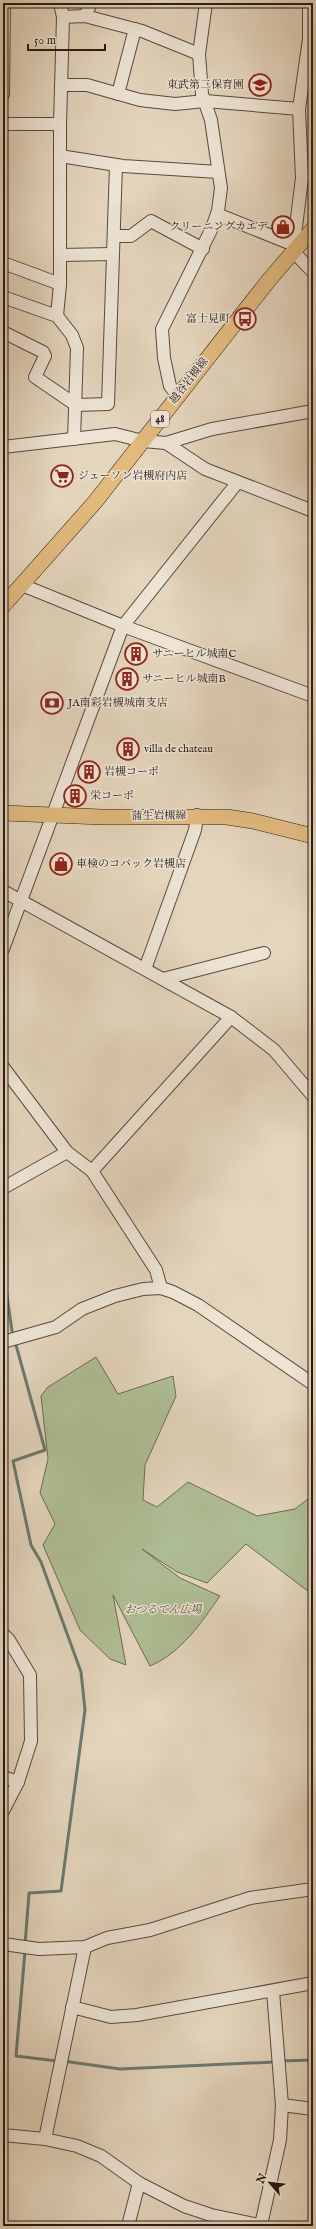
<svg xmlns="http://www.w3.org/2000/svg" width="316" height="2229" viewBox="0 0 316 2229" font-family="'IM FELL English','Noto Serif JP',serif">
<style>
.green{fill:#afbe95;stroke:#6b6c56}
.lines{fill:none;stroke-linecap:round;stroke-linejoin:round}
.stream{stroke:#6a7a70;stroke-width:3}
.minor-casing{stroke:#564a40;stroke-width:14}
.major-casing{stroke:#271b16;stroke-width:16}
.minor{stroke:#ede4d4;stroke-width:12}
.major{stroke:#e2ba7e;stroke-width:15}
.labels{text-anchor:middle;dominant-baseline:central;stroke-width:3;stroke-linejoin:round;paint-order:stroke}
.shield{fill:#ede4d4;stroke:#62574f;stroke-width:1}
.shield-label{font-size:10px;font-weight:bold;fill:#271b16}
.poi-label{font-size:11px;fill:#271b16;stroke:#ede4d4;text-anchor:start}
.street-label{font-size:11px;fill:#271b16;stroke:#ede4d4}
.park-label{font-size:11px;font-style:italic;fill:#504c3c;stroke:#ede4d4}
</style>
<rect width="100%" height="100%" fill="#e4d5bd"/>
<filter id="stains"><feTurbulence type="fractalNoise" baseFrequency=".005" numOctaves="4"/><feColorMatrix values="0 0 0 0 .2 0 0 0 0 .09 0 0 0 0 .02 0 0 0 .5 -.17"/></filter>
<radialGradient id="worn" r=".72"><stop offset=".6" stop-color="#630" stop-opacity="0"/><stop offset="1" stop-color="#630" stop-opacity=".3"/></radialGradient>
<path class="green" d="M96,1357L118,1394L173,1376L176,1396L145,1465L143,1500L157,1507L188,1482L257,1516L295,1509L313,1495V1595L246,1544L207,1583L177,1572L142,1549L180,1578L220,1596C201,1623 181,1653 150,1666L113,1595L126,1665L110,1659L80,1630L43,1545L55,1524L40,1493L48,1459L41,1396L48,1387Z"/>
<g class="lines">
<g class="stream">
<path d="M3,1267L12,1331"/>
<path d="M16,1345L45,1450L13,1461L31,1545L41,1562L81,1672L85,1710L61,1891L29,1893L25,1945"/>
<path d="M25,1951L16,2056L57,2061"/>
<path d="M63,2061L120,2069L275,2062"/>
<path d="M280,2061L313,2060"/>
</g>
<g class="minor-casing">
<g id="minor">
<path d="M309,3V39L299,109L302,178L293,251L313,272"/>
<path d="M85,16L91,3"/>
<path d="M63,17L85,16L142,31L199,54"/>
<path d="M61,85H87L140,100L175,104L205,101L299,109"/>
<path d="M3,94L4,3"/>
<path d="M118,94L135,29"/>
<path d="M3,124H60"/>
<path d="M60,156L123,166L218,172"/>
<path d="M217,214L294,245"/>
<path d="M114,236H131L151,221L203,249"/>
<path d="M60,255L113,254"/>
<path d="M3,263L60,284"/>
<path d="M3,297L57,316L72,335L77,348L74,439"/>
<path d="M57,316L60,284V124L63,17L60,3"/>
<path d="M3,332L43,352L45,356L35,377L76,405L108,404L116,165"/>
<path d="M178,396L170,386L164,358L162,329L212,228L218,211L221,188L211,120L202,94L199,54L206,3"/>
<path d="M166,443L205,469L313,511"/>
<path d="M3,447L115,434L143,441L166,443L212,429L313,411"/>
<path d="M22,585L123,626L313,696"/>
<path d="M3,891L231,1017L274,1050L313,1096"/>
<path d="M3,949L123,626L237,483"/>
<path d="M145,969L195,830L197,815"/>
<path d="M163,979L264,953"/>
<path d="M3,1067L67,1152L92,1171L156,1270L161,1288"/>
<path d="M92,1171L231,1017"/>
<path d="M3,1188L67,1152"/>
<path d="M3,1342L56,1327L82,1309L115,1296L143,1289L161,1288L173,1292L198,1305L313,1384"/>
<path d="M3,1634L9,1640L30,1675L31,1741L18,1782L3,1811"/>
<path d="M3,1777L18,1782"/>
<path d="M3,1944L39,1949L85,1947L107,1938L150,1930L250,1898L313,1889"/>
<path d="M72,2007L111,2017L137,2015L313,1983"/>
<path d="M282,2105L313,2109"/>
<path d="M3,2135L45,2139L77,2146L101,2156L139,2183L184,2206L211,2215L264,2226"/>
<path d="M45,2139L85,1947"/>
<path d="M261,2225L280,2140L282,2105L273,1991"/>
<path d="M128,2226L139,2183"/>
</g>
</g>
<g class="major-casing">
<g id="major">
<path d="M3,606L95,502L269,280L313,229"/>
<path d="M3,813L102,817H227L253,821L313,836"/>
</g>
</g>
<use href="#minor" class="minor"/>
<use href="#major" class="major"/>
</g>
<defs>
<g id="school-ring" transform="scale(1.15)"><circle r="9.5" fill="#ede4d4" stroke="#8f2418" stroke-width="1.5"/><path d="M0-5L7-2L0 1L-7-2ZM-4 1L0 2.5L4 1V4Q0 6-4 4Z" fill="#8f2418"/></g>
<g id="shop-ring" transform="scale(1.15)"><circle r="9.5" fill="#ede4d4" stroke="#8f2418" stroke-width="1.5"/><path d="M-5-2.5h2.3a2.7 3.5 0 0 1 5.4 0H5L5.5 6h-11ZM-1.5-2.5h3a1.5 2.3 0 0 0-3 0Z" fill="#8f2418"/></g>
<g id="bus-ring" transform="scale(1.15)"><circle r="9.5" fill="#ede4d4" stroke="#8f2418" stroke-width="1.5"/><path d="M-5-6H5V4H4V6H2V4H-2V6H-4V4H-5ZM-3.5-4V0h7V-4ZM-3.5 1.2v1.5H-2V1.2ZM2 1.2v1.5H3.5V1.2Z" fill="#8f2418"/></g>
<g id="supermarket-ring" transform="scale(1.15)"><circle r="9.5" fill="#ede4d4" stroke="#8f2418" stroke-width="1.5"/><path d="M-6-5.5h2.5l.6 2H6L4.5 2H-2.5L-4.4-4H-6ZM-1.5 3.2a1.3 1.3 0 1 0 .1 0ZM3 3.2a1.3 1.3 0 1 0 .1 0Z" fill="#8f2418"/></g>
<g id="building-ring" transform="scale(1.15)"><circle r="9.5" fill="#ede4d4" stroke="#8f2418" stroke-width="1.5"/><path d="M-4-6H4V6H1V3H-1V6H-4ZM-2.5-4.3h1.7v1.8h-1.7ZM.8-4.3h1.7v1.8H.8ZM-2.5-1h1.7V.8h-1.7ZM.8-1h1.7V.8H.8Z" fill="#8f2418"/></g>
<g id="bank-ring" transform="scale(1.15)"><circle r="9.5" fill="#ede4d4" stroke="#8f2418" stroke-width="1.5"/><path d="M-6-4H6V4H-6ZM0-2.3a2.3 2.3 0 1 0 0 4.6a2.3 2.3 0 1 0 0-4.6Z" fill="#8f2418"/></g>
</defs>
<g fill-rule="evenodd">
<use href="#school-ring" x="260" y="85"/>
<use href="#shop-ring" x="283" y="227"/>
<use href="#bus-ring" x="245" y="319"/>
<use href="#supermarket-ring" x="62" y="476"/>
<use href="#building-ring" x="136" y="654"/>
<use href="#building-ring" x="127" y="679"/>
<use href="#bank-ring" x="52" y="703"/>
<use href="#building-ring" x="128" y="749"/>
<use href="#building-ring" x="89" y="772"/>
<use href="#building-ring" x="75" y="796"/>
<use href="#shop-ring" x="61" y="864"/>
</g>
<g class="labels">
<rect class="shield" x="151" y="411" width="18" height="16" rx="3"/>
<g class="shield-label">
<text x="160" y="419">48</text>
</g>
<g class="poi-label">
<text x="244" y="85" text-anchor="end">東武第二保育園</text>
<text x="268" y="227" text-anchor="end">クリーニングカエデ</text>
<text x="230" y="319" text-anchor="end">富士見町</text>
<text x="78" y="476">ジェーソン岩槻府内店</text>
<text x="152" y="654">サニーヒル城南C</text>
<text x="142" y="679">サニーヒル城南B</text>
<text x="68" y="703">JA南彩岩槻城南支店</text>
<text x="144" y="749">villa de chateau</text>
<text x="104" y="772">岩槻コーポ</text>
<text x="90" y="796">栄コーポ</text>
<text x="76" y="864">車検のコバック岩槻店</text>
</g>
<g class="street-label">
<text transform="translate(189 381) rotate(-52)">越谷岩槻線</text>
<text transform="translate(159 816) rotate(-1)">蒲生岩槻線</text>
</g>
<g class="park-label">
<text x="163" y="1610">おつるてん広場</text>
</g>
</g>
<rect width="316" height="2229" fill="none" stroke="#e4d5bd" stroke-width="16"/>
<rect x="4" y="4" width="308" height="2221" fill="none" stroke="#271b16" stroke-width="2"/>
<rect x="8" y="8" width="300" height="2213" fill="none" stroke="#271b16"/>
<g transform="translate(270 2183) rotate(298)" stroke="#ede4d4" stroke-width="3" paint-order="stroke">
<path d="M0-3L7 15L0 10L-7 15Z" fill="#271b16"/>
<text y="-6" font-size="11" font-weight="bold" text-anchor="middle" fill="#271b16">N</text>
</g>
<path d="M28 44v6h77v-6" fill="none" stroke="#271b16" stroke-width="2"/>
<text x="34" y="44" font-size="12" fill="#271b16" stroke="#ede4d4" stroke-width="3" paint-order="stroke">50 m</text>
<rect width="100%" height="100%" filter="url(#stains)"/>
<rect width="100%" height="100%" fill="url(#worn)"/>
</svg>
